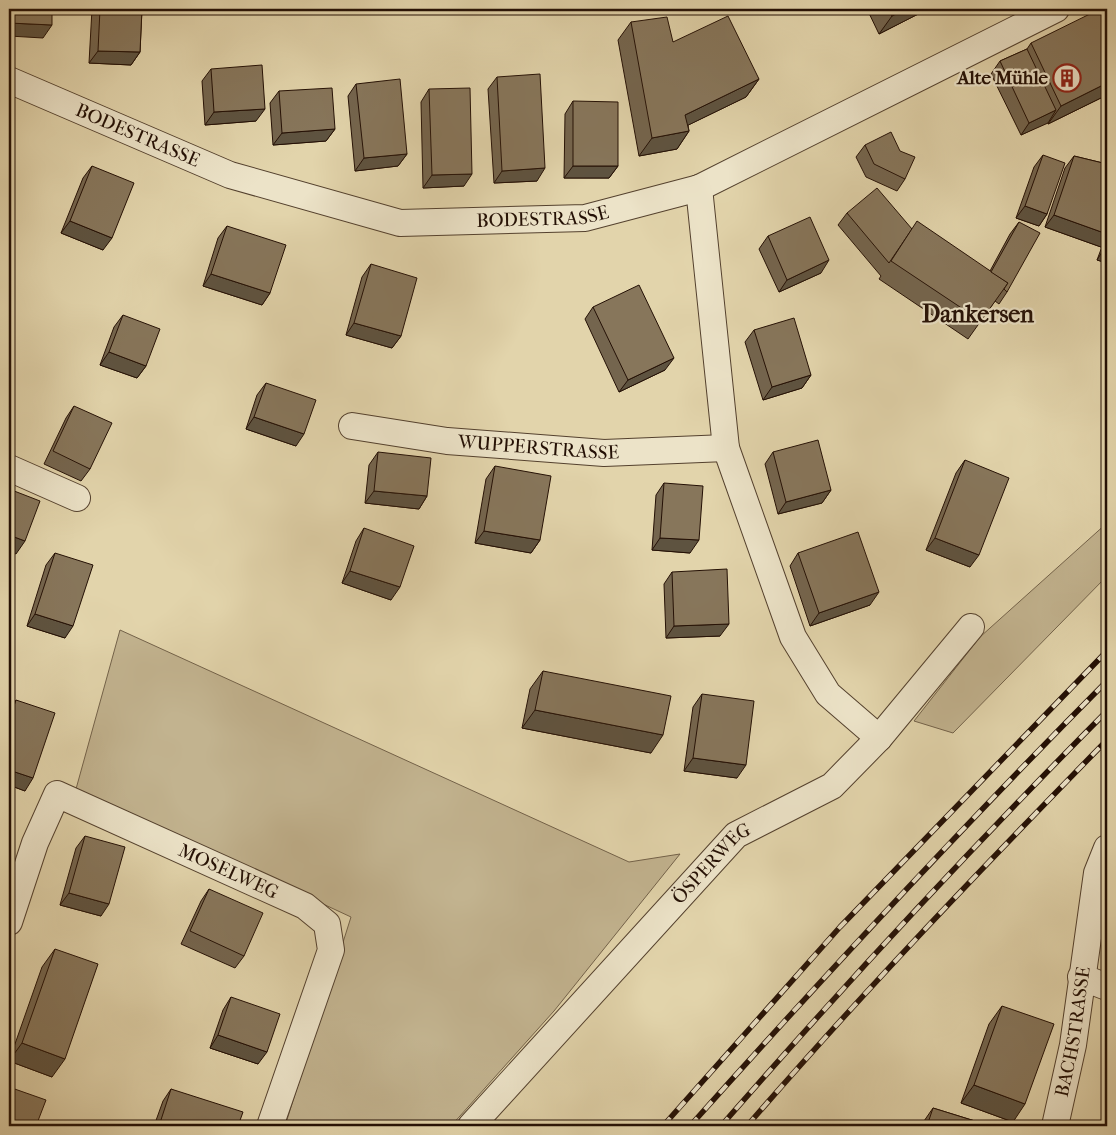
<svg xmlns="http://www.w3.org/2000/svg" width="1116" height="1135" viewBox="0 0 1116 1135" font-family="'IM FELL French Canon',serif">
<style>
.green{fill:#c2b38f;stroke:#73624a}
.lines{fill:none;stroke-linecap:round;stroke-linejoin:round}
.minor-casing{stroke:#54412e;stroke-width:28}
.minor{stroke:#ece3c8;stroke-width:26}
.rail-casing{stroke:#241005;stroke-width:5.5}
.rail{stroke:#ece3c8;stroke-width:4;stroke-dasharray:11;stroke-linecap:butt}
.wall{fill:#74654e;stroke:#241005}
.shaded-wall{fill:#5e5340;stroke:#241005}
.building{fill:#87765b;stroke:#241005}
.labels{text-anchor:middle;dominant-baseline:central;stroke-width:4.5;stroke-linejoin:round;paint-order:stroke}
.poi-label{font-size:19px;font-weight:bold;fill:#241005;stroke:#ece3c8;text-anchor:end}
.street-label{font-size:19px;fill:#241005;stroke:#ece3c8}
.district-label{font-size:24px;font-weight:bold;fill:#241005;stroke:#ece3c8}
</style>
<rect width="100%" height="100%" fill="#e2d4ab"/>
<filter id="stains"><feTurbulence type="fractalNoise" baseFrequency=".004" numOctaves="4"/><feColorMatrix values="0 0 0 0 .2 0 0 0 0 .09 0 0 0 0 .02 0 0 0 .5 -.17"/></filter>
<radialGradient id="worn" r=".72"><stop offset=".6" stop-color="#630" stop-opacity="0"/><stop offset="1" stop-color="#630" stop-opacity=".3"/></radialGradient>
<g class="green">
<path d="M1107,523V576L953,733L914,721L980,637Z"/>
<path d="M120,630L629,862L680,854L554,1011L451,1126H285L351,917L76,789Z"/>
</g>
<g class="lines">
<g class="minor-casing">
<g id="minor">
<path id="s1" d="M9,80L230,175L400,223L585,218L699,188L1056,9"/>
<path d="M699,188L726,448L793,637L828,694L879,738"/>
<path id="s2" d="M352,426L447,441L604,453L726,448"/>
<path d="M9,468L77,498"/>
<path id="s3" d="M9,922L35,843L57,794L305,906L327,924L331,950L270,1126"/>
<path d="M1081,977L1107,987"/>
<path id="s4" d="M471,1126L736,835L832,786L879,738L971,627"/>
<path id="s5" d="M1055,1126L1073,1045L1097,873L1107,848"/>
</g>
</g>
<use href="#minor" class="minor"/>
<g class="rail-casing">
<g id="rail">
<path d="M663,1126L840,927L1107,651"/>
<path d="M690,1126C826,974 964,825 1107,681"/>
<path d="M721,1126C845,984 974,845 1107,711"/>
<path d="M747,1126C862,993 984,866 1107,740"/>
</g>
</g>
<use href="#rail" class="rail"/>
</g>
<g class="wall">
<path d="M92,9H142L140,52L131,65L89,63Z"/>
<path d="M867,9H928L879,34Z"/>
<path d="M631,22L673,42L759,79L746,97L688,125L689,131L677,149L639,156L618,40Z"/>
<path d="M1031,43L1107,95L1048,124V122L1021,135L991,74L1000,61L1027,49Z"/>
<path d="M211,69L256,121L205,125L202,81Z"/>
<path d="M497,77L537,181L494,183L488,89Z"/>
<path d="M356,84L407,154L398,166L355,171L348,96Z"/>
<path d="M429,89L464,186L423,188L421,102Z"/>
<path d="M279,91L335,129L326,141L273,145L270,103Z"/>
<path d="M573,101L618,166L609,178H564L565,114Z"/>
<path d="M865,145L905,179L897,191L866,177L856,157Z"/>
<path d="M1043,155L1047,214L1039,226L1016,218L1034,167Z"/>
<path d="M1074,156L1107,164V263L1097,260L1103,244L1101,247L1045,227L1065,168Z"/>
<path d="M92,166L103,250L61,233L83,178Z"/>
<path d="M847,213L912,229L990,271L1010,234L1019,222L1007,292L999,304L995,301L968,339L879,279L881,276L838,225Z"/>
<path d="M227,226L270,293L262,305L203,286L218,238Z"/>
<path d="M768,236L821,273L779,292L759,249Z"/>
<path d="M371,264L401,336L392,348L346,335L362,277Z"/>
<path d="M593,307L665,370L619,392L585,319Z"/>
<path d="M123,315L146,366L137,378L100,365L114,327Z"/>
<path d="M754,330L811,375L802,388L763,400L745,342Z"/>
<path d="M266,383L296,446L246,429L257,395Z"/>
<path d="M74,406L90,469L81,481L44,464L66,418Z"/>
<path d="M378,452L427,496L419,509L365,503L369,465Z"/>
<path d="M773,452L831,490L822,503L778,514L765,464Z"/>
<path d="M965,460L970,567L926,550L956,473Z"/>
<path d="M495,466L540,540L531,553L475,543L486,479Z"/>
<path d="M664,483L690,553L652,550L656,495Z"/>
<path d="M364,528L391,600L342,583L356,541Z"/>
<path d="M55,553L65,638L27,626L46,565Z"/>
<path d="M798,553L870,605L810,626L790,566Z"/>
<path d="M672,572L720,636L666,638L664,584Z"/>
<path d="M543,671L651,753L522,728L530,689Z"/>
<path d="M702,694L737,778L684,771L693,707Z"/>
<path d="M16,700L25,791L9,785V710Z"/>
<path d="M85,836L101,916L60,905L76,848Z"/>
<path d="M209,889L244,956L235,968L181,944L201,901Z"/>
<path d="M55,949L52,1077L9,1061L42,967Z"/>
<path d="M231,997L258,1064L210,1048L223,1010Z"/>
<path d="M1002,1006L1013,1122L961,1103L989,1024Z"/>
<path d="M171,1089L238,1126H154L163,1101Z"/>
<path d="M933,1108L991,1126H922L924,1121Z"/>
</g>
<g class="shaded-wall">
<path d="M905,9H928L879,34L892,16Z"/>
<path d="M9,23L52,25L43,38L9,36Z"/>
<path d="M98,51L140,52L131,65L89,63Z"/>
<path d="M759,79L746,97L672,133L685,115Z"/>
<path d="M1107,83V95L1048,124L1061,106Z"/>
<path d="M265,109L256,121L205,125L214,112Z"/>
<path d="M1056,110L1048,123L1021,135L1029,123Z"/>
<path d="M335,129L326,141L273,145L282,133Z"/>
<path d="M689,131L677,149L639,156L652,138Z"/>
<path d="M407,154L398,166L355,171L364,158Z"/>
<path d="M573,166H618L609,178H564Z"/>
<path d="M545,168L537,181L494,183L502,171Z"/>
<path d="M472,174L464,186L423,188L432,175Z"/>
<path d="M1025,206L1047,214L1039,226L1016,218Z"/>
<path d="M1054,215L1107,234V238L1101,247L1045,227Z"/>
<path d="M70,221L112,238L103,250L61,233Z"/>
<path d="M1107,244V263L1097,260Z"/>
<path d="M829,260L821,273L779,292L787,280Z"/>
<path d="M211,274L270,293L262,305L203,286Z"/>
<path d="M354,323L401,336L392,348L346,335Z"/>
<path d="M109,352L146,366L137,378L100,365Z"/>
<path d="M674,358L665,370L619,392L628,380Z"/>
<path d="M811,375L802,388L763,400L772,387Z"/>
<path d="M254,417L304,434L296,446L246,429Z"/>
<path d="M831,490L822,503L778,514L786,502Z"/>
<path d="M374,491L427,496L419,509L365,503Z"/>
<path d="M484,531L540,540L531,553L475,543Z"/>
<path d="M9,535L25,541L16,554L9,551Z"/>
<path d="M660,538L699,540L690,553L652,550Z"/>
<path d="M935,538L979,555L970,567L926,550Z"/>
<path d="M350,571L400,587L391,600L342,583Z"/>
<path d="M879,592L870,605L810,626L819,613Z"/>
<path d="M35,614L73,626L65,638L27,626Z"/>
<path d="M729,624L720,636L666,638L674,626Z"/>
<path d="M535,710L663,735L651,753L522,728Z"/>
<path d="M693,758L746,765L737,778L684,771Z"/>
<path d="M9,770L33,778L25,791L9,785Z"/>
<path d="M69,893L109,904L101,916L60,905Z"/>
<path d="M218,1035L267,1052L258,1064L210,1048Z"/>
<path d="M22,1043L65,1059L52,1077L9,1061Z"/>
<path d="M974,1085L1025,1104L1013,1122L961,1103Z"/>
</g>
<g class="building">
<path d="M9,9H52V25L9,23Z"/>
<path d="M100,9H142L140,52L98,51Z"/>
<path d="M888,9H905L892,16Z"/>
<path d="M1100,9H1107V83L1061,106L1031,43Z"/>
<path d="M728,16L759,79L685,115L689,131L652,138L631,22L667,17L673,42Z"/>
<path d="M1027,49L1056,110L1029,123L1000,61Z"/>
<path d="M262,65L265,109L214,112L211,69Z"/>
<path d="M540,74L545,168L502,171L497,77Z"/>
<path d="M400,79L407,154L364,158L356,84Z"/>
<path d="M332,88L335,129L282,133L279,91Z"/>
<path d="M470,88L472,174L432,175L429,89Z"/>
<path d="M573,101L618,102V166H573Z"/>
<path d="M891,132L900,151L915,157L905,179L874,164L865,145Z"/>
<path d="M1043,155L1065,163L1047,214L1025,206Z"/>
<path d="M1074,156L1107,164V234L1054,215Z"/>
<path d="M92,166L134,183L112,238L70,221Z"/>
<path d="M877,188L912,229L889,263L847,213Z"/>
<path d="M810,217L829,260L787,280L768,236Z"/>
<path d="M917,221L1008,283L981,321L891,261Z"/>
<path d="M1019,222L1040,233L1007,292L1004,289L1008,283L991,272Z"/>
<path d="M227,226L286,245L270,293L211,274Z"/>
<path d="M371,264L417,278L401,336L354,323Z"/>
<path d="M639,285L674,358L628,380L593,307Z"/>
<path d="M123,315L160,329L146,366L109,352Z"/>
<path d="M794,318L811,375L772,387L754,330Z"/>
<path d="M266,383L316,400L304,434L254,417Z"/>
<path d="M74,406L112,423L90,469L53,451Z"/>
<path d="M818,440L831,490L786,502L773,452Z"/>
<path d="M378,452L431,458L427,496L374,491Z"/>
<path d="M965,460L1009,478L979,555L935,538Z"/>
<path d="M495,466L551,476L540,540L484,531Z"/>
<path d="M664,483L703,486L699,540L660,538Z"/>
<path d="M9,489L40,501L25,541L9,535Z"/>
<path d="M364,528L414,546L400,587L350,571Z"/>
<path d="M858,532L879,592L819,613L798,553Z"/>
<path d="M55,553L93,565L73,626L35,614Z"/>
<path d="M727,569L729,624L674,626L672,572Z"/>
<path d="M543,671L671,696L663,735L535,710Z"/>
<path d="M702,694L754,701L746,765L693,758Z"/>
<path d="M16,700L55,713L33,778L9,770V721Z"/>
<path d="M85,836L125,847L109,904L69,893Z"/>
<path d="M209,889L263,913L244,956L190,931Z"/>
<path d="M55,949L98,964L65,1059L22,1043Z"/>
<path d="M231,997L280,1014L267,1052L218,1035Z"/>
<path d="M1002,1006L1054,1024L1025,1104L974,1085Z"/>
<path d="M9,1087L46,1100L36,1126H9Z"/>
<path d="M171,1089L243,1112L238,1126H159Z"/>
<path d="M933,1108L991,1126H927Z"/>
</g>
<defs>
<g id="building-ring" transform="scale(1.4375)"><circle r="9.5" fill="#ece3c8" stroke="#8f2418" stroke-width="1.5"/><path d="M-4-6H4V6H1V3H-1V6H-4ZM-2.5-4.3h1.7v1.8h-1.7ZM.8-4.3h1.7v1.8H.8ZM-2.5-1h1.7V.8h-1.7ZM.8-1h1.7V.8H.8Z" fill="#8f2418"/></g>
</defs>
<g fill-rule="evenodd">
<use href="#building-ring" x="1067" y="78"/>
</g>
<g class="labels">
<g class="poi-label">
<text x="1048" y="78">Alte Mühle</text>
</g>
<g class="street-label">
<text stroke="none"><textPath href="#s1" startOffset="140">BODESTRASSE</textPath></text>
<text stroke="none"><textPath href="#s1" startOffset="560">BODESTRASSE</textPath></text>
<text stroke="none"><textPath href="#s2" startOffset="188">WUPPERSTRASSE</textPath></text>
<text stroke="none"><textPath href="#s4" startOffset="356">ÖSPERWEG</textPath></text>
<text stroke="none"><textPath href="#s3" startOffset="325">MOSELWEG</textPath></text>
<text stroke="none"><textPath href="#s5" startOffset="96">BACHSTRASSE</textPath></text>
</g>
<g class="district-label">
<text x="978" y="314">Dankersen</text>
</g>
</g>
<rect width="1116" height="1135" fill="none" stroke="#e2d4ab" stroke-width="30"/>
<rect x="10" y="10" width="1096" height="1115" fill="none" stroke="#241005" stroke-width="2.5"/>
<rect x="15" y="15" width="1086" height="1105" fill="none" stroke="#241005"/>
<rect width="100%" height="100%" filter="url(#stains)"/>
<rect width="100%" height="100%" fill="url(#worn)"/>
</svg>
